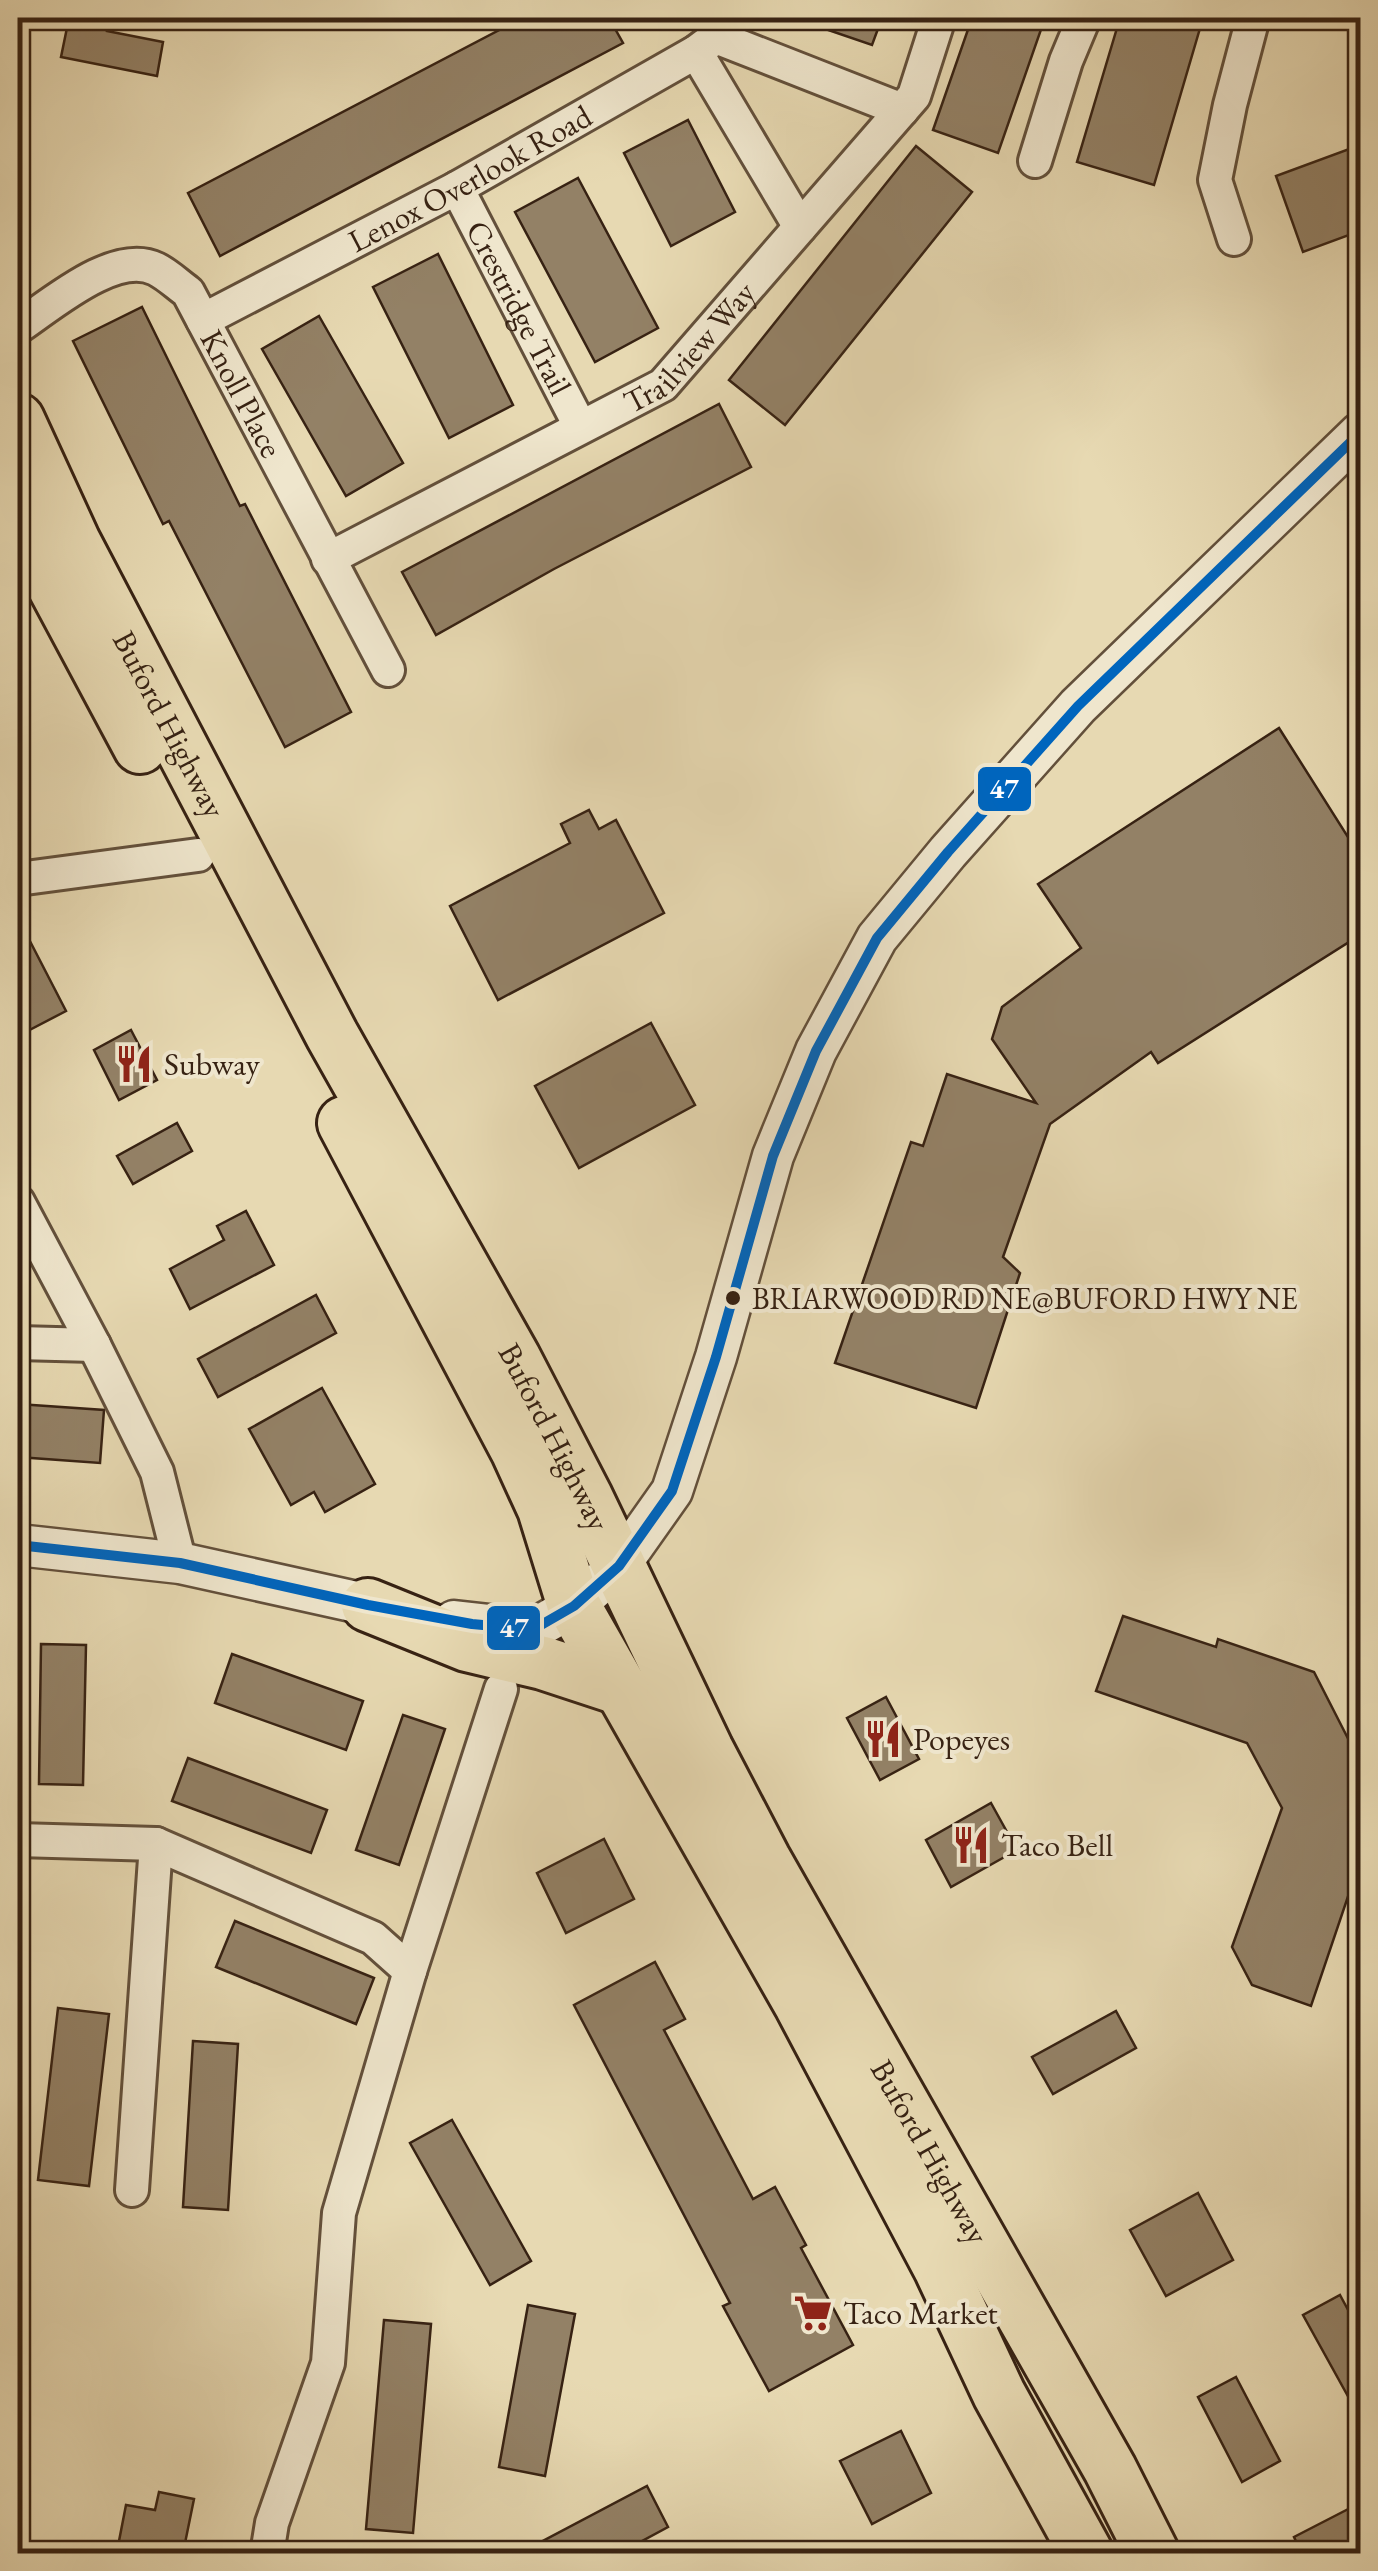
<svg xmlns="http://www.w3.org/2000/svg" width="1378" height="2571" viewBox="0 0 1378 2571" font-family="'EB Garamond',serif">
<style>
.building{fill:#938166;stroke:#372213;stroke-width:2.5}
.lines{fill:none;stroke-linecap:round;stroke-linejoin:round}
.minor-casing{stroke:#63503b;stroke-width:38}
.tertiary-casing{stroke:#63503b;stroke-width:45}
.primary-casing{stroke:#372213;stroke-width:58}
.minor{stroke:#efe6cd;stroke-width:32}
.tertiary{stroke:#efe6cd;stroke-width:40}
.primary{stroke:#e7d9b2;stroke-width:52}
.bus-1-casing{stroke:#efe6cd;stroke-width:18}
.bus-1{stroke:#0065bd;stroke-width:10}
.bus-dot{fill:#372213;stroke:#efe6cd;stroke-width:4}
.labels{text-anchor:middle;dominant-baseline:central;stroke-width:8;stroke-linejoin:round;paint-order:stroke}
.bus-label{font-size:30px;fill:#372213;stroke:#efe6cd;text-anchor:start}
.street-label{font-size:32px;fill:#372213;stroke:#efe6cd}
.poi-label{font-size:32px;fill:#372213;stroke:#efe6cd;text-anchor:start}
.line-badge{stroke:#efe6cd;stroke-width:4}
.badge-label{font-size:28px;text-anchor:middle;font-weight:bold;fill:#fff}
</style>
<rect width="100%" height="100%" fill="#e7d9b2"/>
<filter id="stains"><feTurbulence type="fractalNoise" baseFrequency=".002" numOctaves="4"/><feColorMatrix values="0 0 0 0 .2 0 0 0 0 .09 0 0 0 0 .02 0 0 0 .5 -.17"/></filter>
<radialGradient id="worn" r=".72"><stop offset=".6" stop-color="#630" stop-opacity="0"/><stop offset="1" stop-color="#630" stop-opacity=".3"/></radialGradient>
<g class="building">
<path d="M69,18H110L107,31L163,42L157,76L61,57Z"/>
<path d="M522,18H609L623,43L220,256L188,193Z"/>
<path d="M802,18H882L872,45L802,21Z"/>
<path d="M972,18H1045L998,153L933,130Z"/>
<path d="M1120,18H1203L1154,185L1077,162Z"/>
<path d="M688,120L735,212L671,246L624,153Z"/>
<path d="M1360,145V231L1303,252L1276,176Z"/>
<path d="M916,146L972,192L785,425L729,380Z"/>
<path d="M578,178L658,328L595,362L515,212Z"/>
<path d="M438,254L513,405L449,438L373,287Z"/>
<path d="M142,307L240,506L245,504L351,712L285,747L169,521L163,524L73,341Z"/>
<path d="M319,316L403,463L346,496L262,349Z"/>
<path d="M719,404L751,467L554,569L436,635L402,572Z"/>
<path d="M1279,728L1360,856V935L1158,1063L1151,1052L1050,1124L1003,1257L1020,1273L976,1408L835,1363L911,1142L923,1146L947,1074L1036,1103L992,1039L1002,1007L1081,948L1038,884Z"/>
<path d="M589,810L599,829L616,820L664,913L498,1000L450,906L570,843L561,824Z"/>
<path d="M18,918L66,1011L18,1036Z"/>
<path d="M651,1023L695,1105L579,1168L535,1086Z"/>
<path d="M131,1030L157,1080L119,1100L94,1050Z"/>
<path d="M177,1123L192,1151L133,1184L117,1156Z"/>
<path d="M246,1211L274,1265L190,1309L170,1269L224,1240L217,1226Z"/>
<path d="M316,1295L336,1333L218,1397L198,1359Z"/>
<path d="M322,1388L375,1484L325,1512L314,1492L291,1505L249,1429Z"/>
<path d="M18,1404L104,1410L100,1463L18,1457Z"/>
<path d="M1123,1616L1216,1647L1218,1639L1314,1672L1360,1762V1861L1311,2006L1252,1985L1232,1947L1282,1808L1247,1743L1096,1691Z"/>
<path d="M41,1644L86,1645L83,1785L39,1784Z"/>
<path d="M232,1654L363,1701L346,1750L215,1703Z"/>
<path d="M886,1697L919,1759L880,1780L847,1718Z"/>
<path d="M403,1715L445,1729L399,1865L356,1850Z"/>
<path d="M188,1758L327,1810L311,1853L172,1801Z"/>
<path d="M991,1803L1017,1850L951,1887L926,1840Z"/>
<path d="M604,1839L634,1899L566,1933L537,1873Z"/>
<path d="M235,1921L374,1978L356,2024L216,1967Z"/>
<path d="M655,1962L685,2019L664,2030L753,2199L775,2187L806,2245L801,2248L853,2345L769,2391L723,2306L730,2303L574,2005Z"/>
<path d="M58,2008L109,2014L89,2186L38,2180Z"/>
<path d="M1116,2011L1136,2048L1053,2094L1032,2057Z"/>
<path d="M193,2041L238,2044L228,2210L183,2207Z"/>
<path d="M452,2120L531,2261L490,2285L410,2143Z"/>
<path d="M1198,2193L1233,2260L1166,2296L1130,2230Z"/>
<path d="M1340,2295L1360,2332V2418L1303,2315Z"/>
<path d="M528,2305L575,2314L545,2476L499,2467Z"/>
<path d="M384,2320L431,2324L413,2533L366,2529Z"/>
<path d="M1236,2377L1280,2461L1242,2482L1198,2397Z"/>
<path d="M901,2431L931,2493L872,2524L840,2461Z"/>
<path d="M647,2486L668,2527L618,2554H518Z"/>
<path d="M159,2492L194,2499L183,2553L119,2541L126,2505L155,2510Z"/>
<path d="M1360,2503V2554H1302L1294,2537Z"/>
</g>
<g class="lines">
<g class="minor-casing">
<g id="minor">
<path d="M716,37L902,110"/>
<path d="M696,52L800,227"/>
<path d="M1035,161L1066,61L1084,18"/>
<path id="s1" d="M457,188L580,426"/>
<path d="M1234,239L1215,180L1230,105L1253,18"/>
<path id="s2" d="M203,320L457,188L696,52L716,37L722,18"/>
<path id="s3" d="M18,327C51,305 115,249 156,269C168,275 178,285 188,292L388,670"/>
<path id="s4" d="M328,559L663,385L914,96L939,18"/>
<path d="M18,879L198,855"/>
<path d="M18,1202L94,1345L157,1472L180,1563"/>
<path d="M18,1343L94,1345"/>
<path d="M18,1840L156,1844L373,1938L410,1971"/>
<path d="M132,2190L156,1844"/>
<path d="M267,2554L272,2523L328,2363L339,2213L410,1971L501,1689"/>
</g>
</g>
<g class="tertiary-casing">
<g id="tertiary">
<path d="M18,1545L180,1563L397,1611"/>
<path d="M454,1621L516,1628L541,1625L574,1606L619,1566L672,1491L716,1357L773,1156L816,1051L877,938L948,852L1078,706L1360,433"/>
</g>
</g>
<g class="primary-casing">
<g id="primary">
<path id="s5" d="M18,420L74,542L332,1035L514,1358L586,1497L707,1750L764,1859L1110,2469L1153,2554"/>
<path d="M18,519L140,747"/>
<path d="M344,1123L517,1450L544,1509L574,1606L801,2005L940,2268L999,2394L1087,2554"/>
<path d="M368,1605L467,1645L543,1663L622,1689"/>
</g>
</g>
<use href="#minor" class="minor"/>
<use href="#tertiary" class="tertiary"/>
<use href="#primary" class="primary"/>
<g class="bus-1-casing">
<path id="bus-1" d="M18,1545L180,1563L368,1605L472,1624L516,1628L541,1625L574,1606L619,1566L672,1491L716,1357L773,1156L816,1051L877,938L948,852L1078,706L1360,433"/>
</g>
<use href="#bus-1" class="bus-1"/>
</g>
<defs>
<g id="restaurant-bare" transform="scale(3)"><path d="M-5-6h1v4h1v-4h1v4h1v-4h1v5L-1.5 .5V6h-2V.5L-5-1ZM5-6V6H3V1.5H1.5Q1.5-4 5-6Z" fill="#8f2418" stroke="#efe6cd" stroke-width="2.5" paint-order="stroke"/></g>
<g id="supermarket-bare" transform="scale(3)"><path d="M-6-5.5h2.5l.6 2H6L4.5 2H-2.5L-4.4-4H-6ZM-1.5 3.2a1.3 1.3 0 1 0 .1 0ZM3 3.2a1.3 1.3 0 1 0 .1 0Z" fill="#8f2418" stroke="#efe6cd" stroke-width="2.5" paint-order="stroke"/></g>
</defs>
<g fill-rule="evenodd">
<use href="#restaurant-bare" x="134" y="1064"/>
<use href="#restaurant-bare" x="883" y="1739"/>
<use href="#restaurant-bare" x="971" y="1845"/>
<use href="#supermarket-bare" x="813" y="2313"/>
</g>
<circle class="bus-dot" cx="733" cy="1298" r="9"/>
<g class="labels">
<g class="bus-label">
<text x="752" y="1298">BRIARWOOD RD NE@BUFORD HWY NE</text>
</g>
<g class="street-label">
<text stroke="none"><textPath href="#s2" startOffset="302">Lenox Overlook Road</textPath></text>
<text stroke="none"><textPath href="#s1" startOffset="135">Crestridge Trail</textPath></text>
<text stroke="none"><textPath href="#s4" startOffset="422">Trailview Way</textPath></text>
<text stroke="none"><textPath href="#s3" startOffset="310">Knoll Place</textPath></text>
<text stroke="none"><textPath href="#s5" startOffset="340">Buford Highway</textPath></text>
<text stroke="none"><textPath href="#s5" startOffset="1150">Buford Highway</textPath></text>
<text stroke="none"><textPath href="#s5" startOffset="1958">Buford Highway</textPath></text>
</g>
<g class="poi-label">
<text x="164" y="1064">Subway</text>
<text x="913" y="1739">Popeyes</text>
<text x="1001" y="1845">Taco Bell</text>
<text x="843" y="2313">Taco Market</text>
</g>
</g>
<g class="line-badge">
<rect x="976" y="765" width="57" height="48" rx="10" fill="#0065bd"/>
<rect x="485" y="1604" width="57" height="48" rx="10" fill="#0065bd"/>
</g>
<g class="badge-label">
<text x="1004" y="798">47</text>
<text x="514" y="1637">47</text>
</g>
<rect width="1378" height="2571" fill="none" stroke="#e7d9b2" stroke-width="60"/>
<rect x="20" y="20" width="1338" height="2531" fill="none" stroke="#372213" stroke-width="5"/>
<rect x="30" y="30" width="1318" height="2511" fill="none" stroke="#372213" stroke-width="2.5"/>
<rect width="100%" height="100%" filter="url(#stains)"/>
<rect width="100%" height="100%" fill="url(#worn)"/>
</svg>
